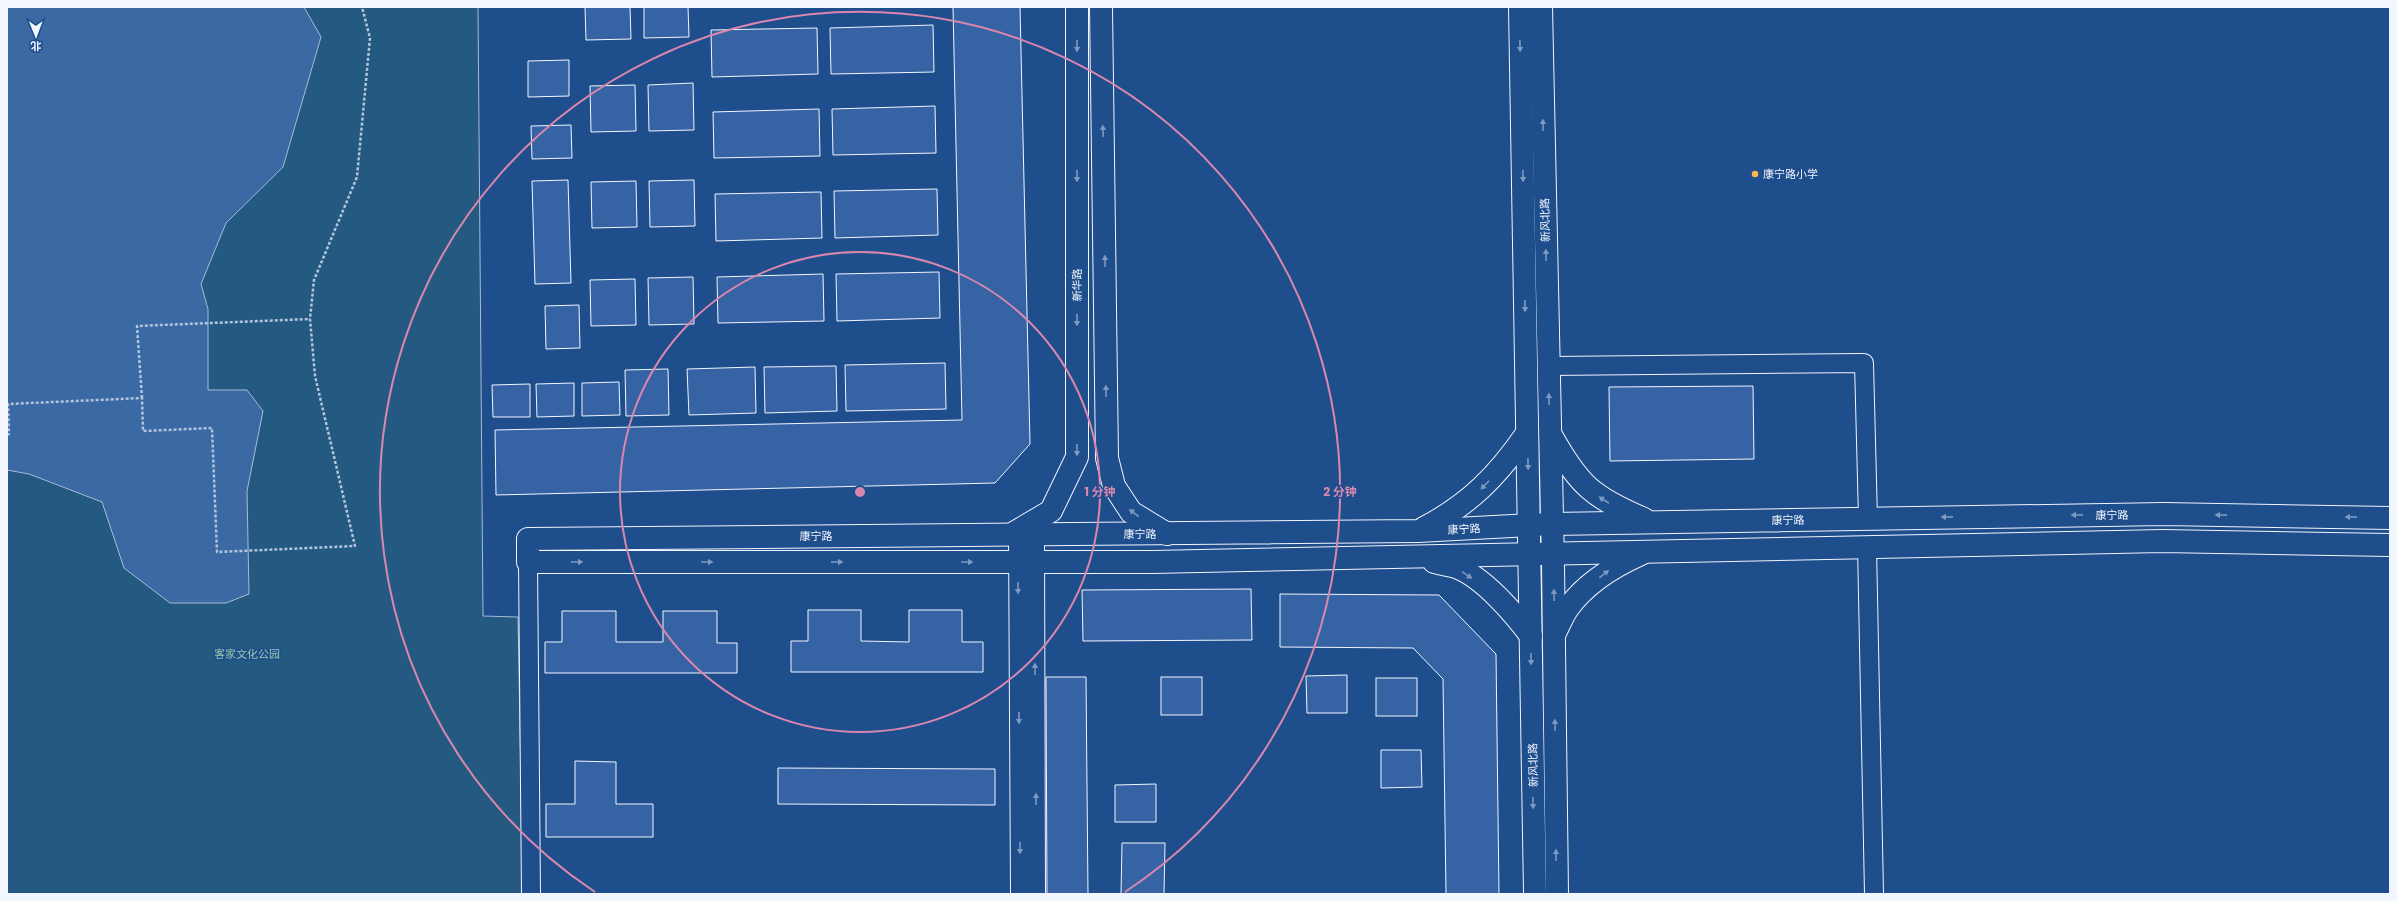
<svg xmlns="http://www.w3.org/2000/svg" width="2397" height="901" viewBox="0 0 2397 901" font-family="Poppins,'Noto Sans SC',sans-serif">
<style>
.green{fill:#245a82;stroke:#a8bbd7}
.water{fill:#3b69a3;stroke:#a8bbd7}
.building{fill:#3563a3;stroke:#f2f6ff}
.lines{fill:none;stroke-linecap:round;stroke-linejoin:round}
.street-casing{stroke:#f2f6ff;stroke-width:20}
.secondary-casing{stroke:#f2f6ff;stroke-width:24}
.path{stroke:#b3c4dc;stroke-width:2.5;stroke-dasharray:3 2;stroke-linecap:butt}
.street{stroke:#1f4e8c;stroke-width:18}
.secondary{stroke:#1f4e8c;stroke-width:22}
.oneway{fill:#7e9ac0}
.ring{fill:none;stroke:#da87ad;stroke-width:2}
.poi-dot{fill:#ffb74d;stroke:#1f4e8c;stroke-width:1.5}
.labels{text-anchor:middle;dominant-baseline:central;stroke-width:3;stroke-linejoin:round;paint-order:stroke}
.poi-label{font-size:11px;fill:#f2f6ff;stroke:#1f4e8c;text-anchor:start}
.street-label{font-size:11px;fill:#f2f6ff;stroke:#1f4e8c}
.park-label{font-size:11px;fill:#97c8a6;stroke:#1f4e8c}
.centre{fill:#da87ad;stroke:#1f4e8c;stroke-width:2}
.ring-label{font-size:12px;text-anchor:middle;font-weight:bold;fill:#da87ad;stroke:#1f4e8c;stroke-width:3;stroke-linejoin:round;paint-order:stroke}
</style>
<rect width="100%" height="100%" fill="#1f4e8c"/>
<path class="green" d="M7,7H478L483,616L518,617L523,894H7Z"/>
<path class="water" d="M7,7H304L321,37L283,167L226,223L201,284L208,309V390H247L263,411L247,491L249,594L226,603H170L124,568L102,502L29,474L7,470Z"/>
<g class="building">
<path d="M585,7H630L631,39L586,40Z"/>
<path d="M644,7H688L689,37L644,38Z"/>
<path d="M953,7H1020L1030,444L995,483L496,495L495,430L962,420Z"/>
<path d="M933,25L934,72L831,74L830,28Z"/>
<path d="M817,28L818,74L712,77L711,30Z"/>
<path d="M569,60V96L528,97V61Z"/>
<path d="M693,83L694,130L649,131L648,85Z"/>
<path d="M635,85L636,131L591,132L590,86Z"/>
<path d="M935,106L936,153L833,155L832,109Z"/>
<path d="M819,109L820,156L714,158L713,112Z"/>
<path d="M571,125L572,158L532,159L531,126Z"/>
<path d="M568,180L571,283L535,284L532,181Z"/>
<path d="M694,180L695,226L650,227L649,181Z"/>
<path d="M636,181L637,227L592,228L591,182Z"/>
<path d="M937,189L938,235L835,238L834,191Z"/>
<path d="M821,192L822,238L716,241L715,194Z"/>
<path d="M939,272L940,318L837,321L836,274Z"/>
<path d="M823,274L824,321L718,323L717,277Z"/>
<path d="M693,277L694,324L649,325L648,278Z"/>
<path d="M635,279L636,325L591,326L590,280Z"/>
<path d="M579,305L580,348L546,349L545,306Z"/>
<path d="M945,363L946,409L846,411L845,365Z"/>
<path d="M836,366L837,411L765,413L764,367Z"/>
<path d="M755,367L756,413L689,415L687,369Z"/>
<path d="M668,369L669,415L626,416L625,370Z"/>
<path d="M619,382L620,415L582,416V383Z"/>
<path d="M574,383V416L537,417L536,384Z"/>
<path d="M530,384V417H493L492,385Z"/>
<path d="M1753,386L1754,459L1610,461L1609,387Z"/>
<path d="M1251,589L1252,640L1083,641L1082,590Z"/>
<path d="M1280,594L1439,595L1496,654L1499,894H1446L1443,679L1413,648L1280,647Z"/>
<path d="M808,610H861V641L909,642V610H962V642H983V672H791V641H808Z"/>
<path d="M562,611H616V642H663V611H717V643H737V673H545V642H562Z"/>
<path d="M1347,675V713H1307L1306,676Z"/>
<path d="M1046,677H1086L1088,894H1047Z"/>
<rect x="1161" y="677" width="41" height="38"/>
<rect x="1376" y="678" width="41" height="38"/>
<path d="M1381,750H1421L1422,787L1381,788Z"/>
<path d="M575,761L616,762V804H653V837H546V804H575Z"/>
<path d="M778,768L995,769V805L778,804Z"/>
<path d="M1156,784V822H1115V785Z"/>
<path d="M1122,843H1165L1164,894H1121Z"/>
</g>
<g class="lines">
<g class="street-casing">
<g id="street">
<path d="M1549,366L1864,363L1868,519"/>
<path d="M1018,535L1020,894"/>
<path d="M1035,535L1036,894"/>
<path d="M1867,546L1874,894"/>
<path d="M528,562L531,894"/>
</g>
</g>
<g class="secondary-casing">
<g id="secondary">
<path d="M1101,7L1107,458L1114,486L1131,512L1167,534"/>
<path d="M1520,7L1535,894"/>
<path d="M1541,7L1553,564L1557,894"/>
<path d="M1552,437C1579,485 1592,497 1644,519"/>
<path d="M2390,518L2164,514L1552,524L1418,531L528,539V562H1152L2162,541L2390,545"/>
<path d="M1424,528C1470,504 1498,475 1527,433"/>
<path d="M1012,534L1051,511L1077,457V7"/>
<path d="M1434,562C1441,564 1449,565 1456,567C1483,577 1514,613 1531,636"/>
<path d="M1555,633C1559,625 1563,615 1568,608C1586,583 1614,566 1641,554"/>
</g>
</g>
<g class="path">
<path d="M142,398L137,326L310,319"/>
<path d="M7,435L9,434L8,404L142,398L143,431L212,428L217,552L355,546L315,376L310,319L314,280L357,177L370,38L362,7"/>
</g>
<use href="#street" class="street"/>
<use href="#secondary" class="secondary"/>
</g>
<defs><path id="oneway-solid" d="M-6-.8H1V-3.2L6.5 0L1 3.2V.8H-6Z"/></defs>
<g class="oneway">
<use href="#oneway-solid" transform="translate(1077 46) rotate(90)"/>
<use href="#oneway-solid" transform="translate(1520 46) rotate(89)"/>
<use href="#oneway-solid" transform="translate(1543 125) rotate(-91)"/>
<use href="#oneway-solid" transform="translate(1103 131) rotate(-91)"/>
<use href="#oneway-solid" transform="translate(1077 176) rotate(90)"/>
<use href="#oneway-solid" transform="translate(1523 176) rotate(89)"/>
<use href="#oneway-solid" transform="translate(1546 255) rotate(-91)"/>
<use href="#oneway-solid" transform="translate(1105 261) rotate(-91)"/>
<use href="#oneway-solid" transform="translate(1525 306) rotate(89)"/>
<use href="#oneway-solid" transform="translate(1077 320) rotate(90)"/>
<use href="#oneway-solid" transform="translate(1106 391) rotate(-91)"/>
<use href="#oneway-solid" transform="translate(1549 399) rotate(-91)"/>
<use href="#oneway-solid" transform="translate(1077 450) rotate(90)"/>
<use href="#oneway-solid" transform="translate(1528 464) rotate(89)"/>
<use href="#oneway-solid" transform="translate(1485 485) rotate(134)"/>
<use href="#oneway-solid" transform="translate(1604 500) rotate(-148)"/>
<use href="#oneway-solid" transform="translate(1134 513) rotate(-142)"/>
<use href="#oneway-solid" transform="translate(2077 515) rotate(179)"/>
<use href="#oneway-solid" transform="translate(2221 515) rotate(-179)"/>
<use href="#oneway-solid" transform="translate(1947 517) rotate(179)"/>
<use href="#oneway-solid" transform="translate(2351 517) rotate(-179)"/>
<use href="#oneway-solid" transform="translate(577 562)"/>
<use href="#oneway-solid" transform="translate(707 562)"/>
<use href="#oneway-solid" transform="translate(837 562)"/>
<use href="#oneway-solid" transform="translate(967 562)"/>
<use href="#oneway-solid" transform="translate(1604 574) rotate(-39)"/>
<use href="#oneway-solid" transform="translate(1467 575) rotate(34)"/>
<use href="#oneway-solid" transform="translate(1018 588) rotate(90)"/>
<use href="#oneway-solid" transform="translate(1554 595) rotate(-91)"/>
<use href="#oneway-solid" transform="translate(1531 659) rotate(89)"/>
<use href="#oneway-solid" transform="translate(1035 669) rotate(-90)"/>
<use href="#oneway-solid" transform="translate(1019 718) rotate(90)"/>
<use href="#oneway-solid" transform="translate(1555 725) rotate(-91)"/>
<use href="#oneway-solid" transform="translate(1036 799) rotate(-90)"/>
<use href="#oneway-solid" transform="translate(1533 803) rotate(89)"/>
<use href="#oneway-solid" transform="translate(1020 848) rotate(90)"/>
<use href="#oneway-solid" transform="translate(1556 855) rotate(-91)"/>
</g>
<g class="ring">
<circle cx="860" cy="492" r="240"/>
<path d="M595 892A480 480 0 1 1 1125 892"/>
</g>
<circle class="poi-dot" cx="1755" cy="174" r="4"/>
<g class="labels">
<g class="poi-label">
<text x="1763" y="174">康宁路小学</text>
</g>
<g class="street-label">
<text transform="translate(1545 220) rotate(-91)">新风北路</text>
<text transform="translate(1077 285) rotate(-90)">新华路</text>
<text transform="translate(2112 515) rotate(-1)">康宁路</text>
<text transform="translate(1788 520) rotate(-1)">康宁路</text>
<text transform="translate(1464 529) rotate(-3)">康宁路</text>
<text x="1140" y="534">康宁路</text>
<text x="816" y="536">康宁路</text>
<text transform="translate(1533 765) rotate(-91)">新风北路</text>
</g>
<g class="park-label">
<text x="247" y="654">客家文化公园</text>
</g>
</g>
<circle cx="860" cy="492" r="6" class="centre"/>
<g class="ring-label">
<text x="1100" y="496">1 分钟</text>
<text x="1340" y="496">2 分钟</text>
</g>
<rect width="2397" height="901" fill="none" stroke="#f2f6ff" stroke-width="16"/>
<g transform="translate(36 36) rotate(179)" stroke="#1f4e8c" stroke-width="3" paint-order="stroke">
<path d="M0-3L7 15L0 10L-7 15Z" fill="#f2f6ff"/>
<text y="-6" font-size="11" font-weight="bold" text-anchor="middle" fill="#f2f6ff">北</text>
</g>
</svg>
